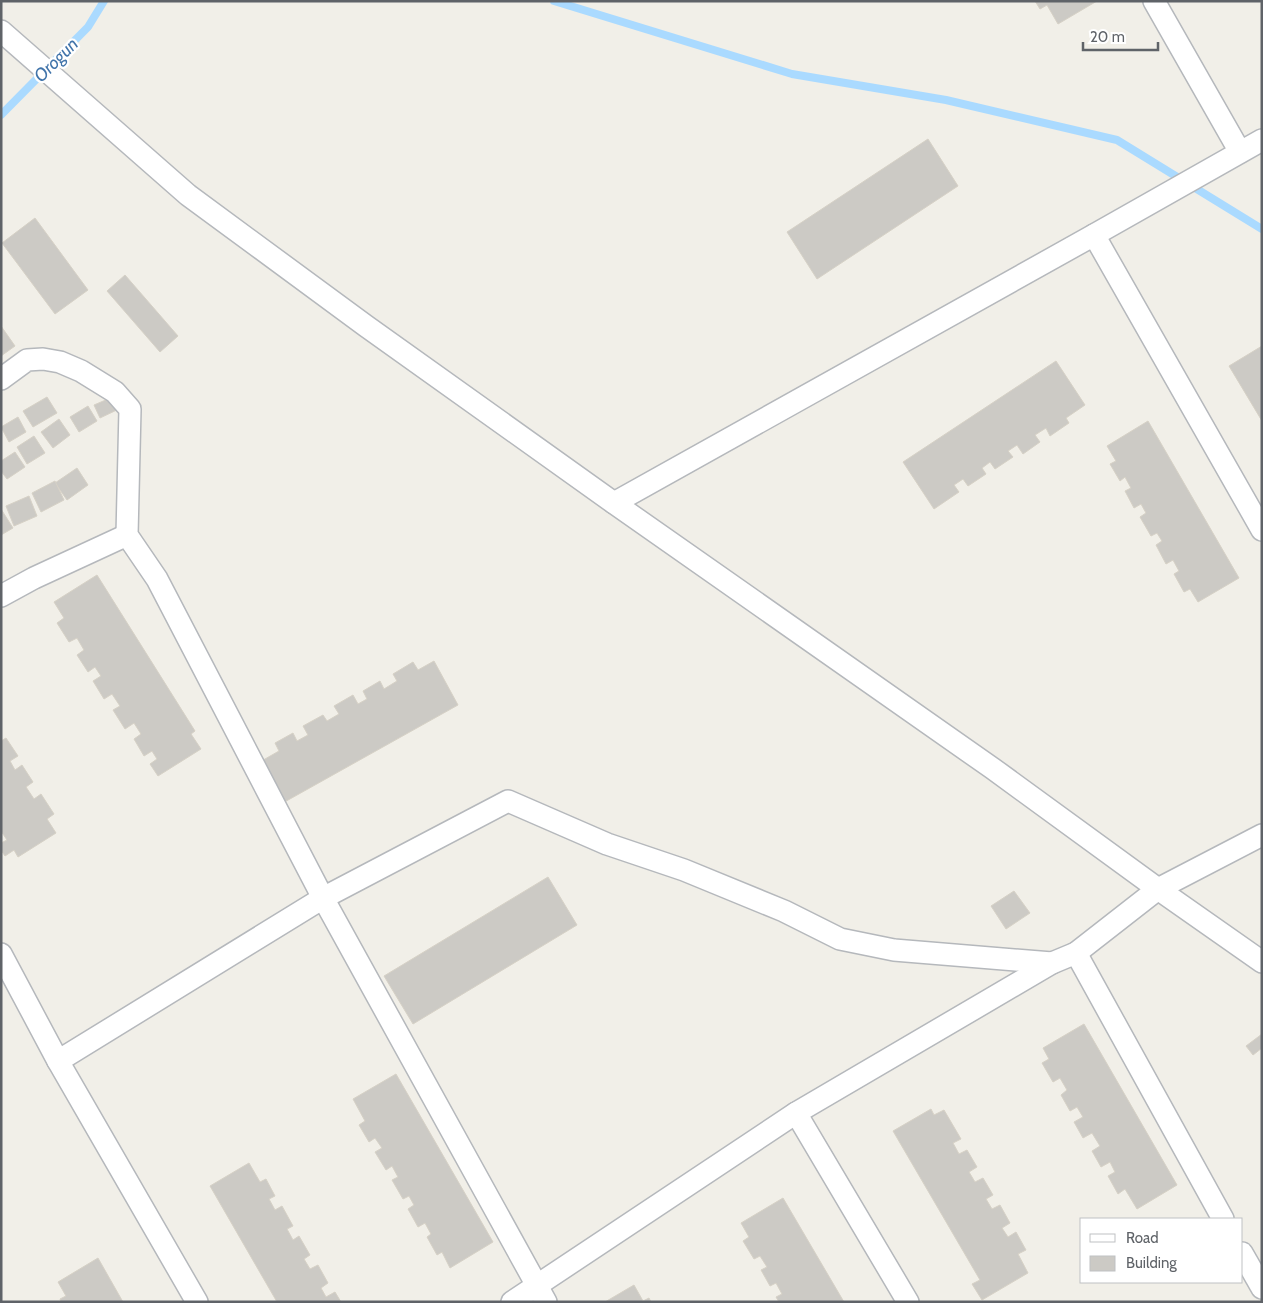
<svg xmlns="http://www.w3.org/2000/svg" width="1263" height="1303" viewBox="0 0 1263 1303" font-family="Cabin,sans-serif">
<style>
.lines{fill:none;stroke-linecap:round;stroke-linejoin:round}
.stream{stroke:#aadaff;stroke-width:8}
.building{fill:#cccac5;stroke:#d6d1c6}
.minor-casing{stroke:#b5b8bc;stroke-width:24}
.minor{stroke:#fff;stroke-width:21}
.labels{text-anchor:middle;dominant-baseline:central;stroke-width:4.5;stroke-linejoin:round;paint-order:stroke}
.water-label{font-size:18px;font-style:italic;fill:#4174aa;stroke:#fff}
</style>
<rect width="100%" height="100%" fill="#f1efe8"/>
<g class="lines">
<g class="stream">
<path d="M554,1L792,74L946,100L1117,140L1262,229"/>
<path d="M1,115L88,27L104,1"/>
</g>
</g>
<g class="building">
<path d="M1035,1H1097L1058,24L1047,5L1040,9Z"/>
<path d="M928,139L958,186L817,279L787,232Z"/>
<path d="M35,218L88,290L55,314L2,243Z"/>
<path d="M125,275L178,336L160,352L107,291Z"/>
<path d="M1,326L15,346L1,356Z"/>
<path d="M1262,346V421L1229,366Z"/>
<path d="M1056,361L1085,405L1066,418L1069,423L1050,436L1046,428L1035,435L1040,442L1023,454L1017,445L1008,451L1013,457L995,469L990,462L982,468L986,474L968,486L963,479L954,485L959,492L934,509L903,462Z"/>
<path d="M115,396L121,408L100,418L94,405Z"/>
<path d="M47,397L57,413L33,427L23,411Z"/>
<path d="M88,406L97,421L79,432L70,417Z"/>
<path d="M18,417L26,432L9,442L1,427Z"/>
<path d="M59,419L70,435L53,448L41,432Z"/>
<path d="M1148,421L1239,578L1198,602L1190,589L1184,592L1174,574L1179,571L1173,560L1166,564L1156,545L1162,541L1157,533L1151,536L1140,517L1146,513L1141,504L1134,508L1125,491L1131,488L1125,477L1120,481L1110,464L1116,461L1107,446Z"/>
<path d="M34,436L45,453L27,464L17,447Z"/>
<path d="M15,452L25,467L7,479L1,471V461Z"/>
<path d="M77,468L88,485L67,500L55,483Z"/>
<path d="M55,481L64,500L41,512L32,493Z"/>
<path d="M29,496L37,516L14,526L6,506Z"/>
<path d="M1,509L13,528L1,535Z"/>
<path d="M97,575L195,731L191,734L201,749L158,776L150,764L157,759L152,751L144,756L134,739L141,734L134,723L125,729L113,710L120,706L112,694L104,699L93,681L101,676L95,667L88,672L77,655L84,650L77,638L69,642L57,623L64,618L54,602Z"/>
<path d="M434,661L458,705L281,804L258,763L279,751L275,743L293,733L297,741L308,735L303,726L323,715L327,721L339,714L334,706L353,695L358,704L367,699L363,691L380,681L384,689L397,681L393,674L413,662L418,670Z"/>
<path d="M6,738L18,756L10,761L15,770L22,765L33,782L26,787L34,799L41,794L54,814L47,819L56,833L18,857L14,850L5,856L1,850V843L7,840L1,831V741Z"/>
<path d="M548,877L577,925L413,1024L384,976Z"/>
<path d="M1014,891L1030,913L1006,929L991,906Z"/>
<path d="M1084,1024L1177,1185L1137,1209L1125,1189L1118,1194L1108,1176L1115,1172L1110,1162L1101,1167L1092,1151L1100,1146L1092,1133L1083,1138L1074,1122L1083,1117L1077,1107L1070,1111L1061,1095L1067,1090L1060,1078L1053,1082L1042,1063L1049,1059L1043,1048Z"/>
<path d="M1262,1034V1048L1253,1055L1246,1046Z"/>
<path d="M396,1074L493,1242L450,1268L442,1252L437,1255L427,1237L431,1234L425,1223L418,1227L408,1209L414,1205L409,1196L403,1199L392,1180L398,1177L392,1166L386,1170L375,1152L382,1148L375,1138L369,1142L359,1125L365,1121L353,1099Z"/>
<path d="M931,1109L934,1115L944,1110L961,1139L953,1143L959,1154L967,1150L977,1167L969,1172L975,1182L983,1178L993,1195L986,1199L992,1209L1000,1205L1010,1223L1002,1228L1008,1237L1016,1232L1026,1250L1018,1254L1028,1273L982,1300L972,1284L980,1280L893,1131Z"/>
<path d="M249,1163L260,1182L266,1179L275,1196L269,1199L275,1210L282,1206L293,1226L287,1229L293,1240L299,1236L310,1255L304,1259L310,1269L318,1265L328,1283L321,1288L326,1297L335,1292L341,1302H277L210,1186Z"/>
<path d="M783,1198L844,1302H779L776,1297L782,1294L776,1283L770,1286L761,1270L767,1267L760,1256L754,1259L743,1241L749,1237L741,1223Z"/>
<path d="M98,1258L123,1302H61L60,1299L66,1296L58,1282Z"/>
<path d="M634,1285L643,1301L649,1298L651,1302H605Z"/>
</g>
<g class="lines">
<g class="minor-casing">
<g id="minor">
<path d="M1154,1L1240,152"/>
<path d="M1,31L188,195L366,326L614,503L992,768L1158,889L1262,962"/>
<path d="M1094,235L1262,530"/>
<path d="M1,379L27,360L43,359L60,362L81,371L115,392L130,409L127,535L157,579L323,898L546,1302"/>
<path d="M614,503L1094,235L1262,140"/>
<path d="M1,596L34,578L127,535"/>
<path d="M1076,953L1223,1219"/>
<path d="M1,954L58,1061L197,1302"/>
<path d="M58,1061L323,898L508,801L607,844L684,870L784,911L840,939L894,950L1052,963"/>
<path d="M796,1113L908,1302"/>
<path d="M1242,1253L1262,1288"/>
<path d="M512,1302L796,1113L1052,963L1076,953L1158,889L1262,835"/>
</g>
</g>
<use href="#minor" class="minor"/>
</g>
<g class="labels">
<g class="water-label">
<text transform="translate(56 60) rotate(-45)">Orogun</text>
</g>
</g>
<rect width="1263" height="1303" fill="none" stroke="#5f6368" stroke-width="5"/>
<rect x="1080" y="1218" width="162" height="65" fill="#ffffff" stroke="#bfc1c3"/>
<rect x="1090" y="1234" width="25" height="8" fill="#ffffff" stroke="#bfc1c3"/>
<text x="1126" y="1243" font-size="15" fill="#5f6368">Road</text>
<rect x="1090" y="1256" width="25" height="15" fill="#cccac5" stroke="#bfc1c3"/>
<text x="1126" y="1268" font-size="15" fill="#5f6368">Building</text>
<path d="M1083 42v8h75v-8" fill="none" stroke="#5f6368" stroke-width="2.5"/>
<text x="1090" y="42" font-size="15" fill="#5f6368" stroke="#ffffff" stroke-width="4" paint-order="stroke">20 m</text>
</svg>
